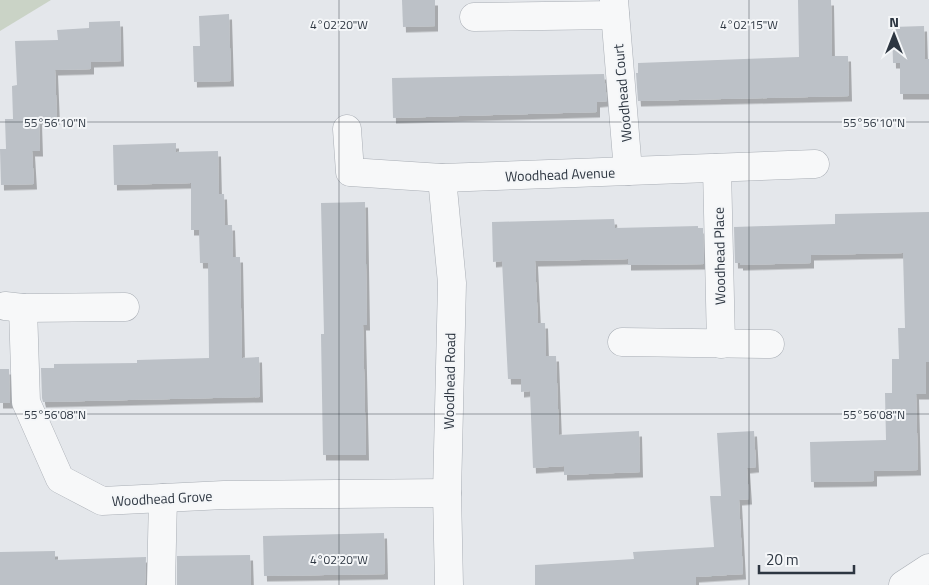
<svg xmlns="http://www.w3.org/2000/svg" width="929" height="585" viewBox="0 0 929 585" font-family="'Titillium Web',sans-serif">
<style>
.green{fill:#cad3c6}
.building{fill:#bcc1c7;filter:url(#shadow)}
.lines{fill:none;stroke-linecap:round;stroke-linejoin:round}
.minor-casing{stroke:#a9aeb5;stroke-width:29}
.minor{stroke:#f7f8f9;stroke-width:28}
.ticks{fill:none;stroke:#2d3641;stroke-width:1;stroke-opacity:0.45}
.labels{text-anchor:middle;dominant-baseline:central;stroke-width:4;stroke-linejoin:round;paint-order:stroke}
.street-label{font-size:14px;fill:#2d3641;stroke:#f4f6f8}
.ticks-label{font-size:12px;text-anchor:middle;fill:#2d3641;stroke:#f4f6f8;stroke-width:4;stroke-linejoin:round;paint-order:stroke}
</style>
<defs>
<filter id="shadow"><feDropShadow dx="3" dy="5.5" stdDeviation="0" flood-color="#0004"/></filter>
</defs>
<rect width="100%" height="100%" fill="#e4e7eb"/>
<path class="green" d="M0,0H51L0,31Z"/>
<g class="building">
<path d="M402,0H435V26L403,27Z"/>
<path d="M798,0H831L832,56H848L849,96L638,101L636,73H638V63L799,57Z"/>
<path d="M229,14L231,81L194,82L193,46H200L199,16Z"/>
<path d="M120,21L121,61L91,62V69L55,70L57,119H39L40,151H32L34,184L1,185L0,149H6L5,119H13L12,86L17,85L15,41L58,40L57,30L89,28V22Z"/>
<path d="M924,26L925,59H929V94H900V63H893L892,27Z"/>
<path d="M604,74L607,101L597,102V112L393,118L392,78Z"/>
<path d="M176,143V152L218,151L219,194H224L225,225H232L233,257H240L242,358L259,357L260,397L43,402L42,398L41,368H54V364L137,363V360L209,358L208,263H200L199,230H191V183L114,185L113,145Z"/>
<path d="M365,202L367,325H363L366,455H323L321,334H324L321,203Z"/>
<path d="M929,212V362H926V394H916L918,470L874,471V481L811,482L810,442L886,440L885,393H892V359H899L898,328H905L903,253L811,255V263L740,265V263H735L734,227L835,224V214Z"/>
<path d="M614,219L615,228L698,226V228H703L704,264L628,265V259L535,261L538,323H545L546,356H556L559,435L639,431L640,472L564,475V466L533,468L530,391L521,392V379H508L502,261L493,262L492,222Z"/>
<path d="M0,369H9L10,403H0Z"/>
<path d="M754,431L756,467L747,468L749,499L739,500L743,574L696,577V585H535V565L634,559L633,552L714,547L710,496H721L717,433Z"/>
<path d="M384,533L385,574L264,576L263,536Z"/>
<path d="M55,551V560L146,557L145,585H0V552Z"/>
<path d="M250,555L251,585H177V556Z"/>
</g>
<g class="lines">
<g class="minor-casing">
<g id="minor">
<path d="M614,0L628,171"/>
<path d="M474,17L615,15"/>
<path d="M347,129L350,172L442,178L815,164"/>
<path d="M717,168L721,344"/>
<path d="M442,178L452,283L447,493L449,585"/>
<path d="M5,306L23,308L125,307"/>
<path d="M23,308L26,402L60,479L102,501L224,495L447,493"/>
<path d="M622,342L770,344"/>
<path d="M161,585L163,498"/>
<path d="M903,585L929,568"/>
</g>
</g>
<use href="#minor" class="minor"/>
</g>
<path class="ticks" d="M339,0V585M749,0V585M0,122H929M0,414H929"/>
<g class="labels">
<g class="street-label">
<text transform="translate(622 93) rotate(-95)">Woodhead Court</text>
<text transform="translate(560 174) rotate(-2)">Woodhead Avenue</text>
<text transform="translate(719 256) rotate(-91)">Woodhead Place</text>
<text transform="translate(449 381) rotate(-89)">Woodhead Road</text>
<text transform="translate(162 498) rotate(-3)">Woodhead Grove</text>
</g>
</g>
<g class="ticks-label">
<text x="339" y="29">4°02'20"W</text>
<text x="749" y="29">4°02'15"W</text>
<text x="55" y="127">55°56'10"N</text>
<text x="874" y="127">55°56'10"N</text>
<text x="55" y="419">55°56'08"N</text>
<text x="874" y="419">55°56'08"N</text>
<text x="339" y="564">4°02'20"W</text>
</g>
<g transform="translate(894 35)" stroke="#f4f6f8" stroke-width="4" paint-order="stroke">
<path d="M0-4L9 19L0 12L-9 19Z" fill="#2d3641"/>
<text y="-8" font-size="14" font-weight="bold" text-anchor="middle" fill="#2d3641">N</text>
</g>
<path d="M759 565v8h95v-8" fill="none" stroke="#2d3641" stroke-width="2.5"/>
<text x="766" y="565" font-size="15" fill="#2d3641" stroke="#f4f6f8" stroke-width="4" paint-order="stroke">20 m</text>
</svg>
